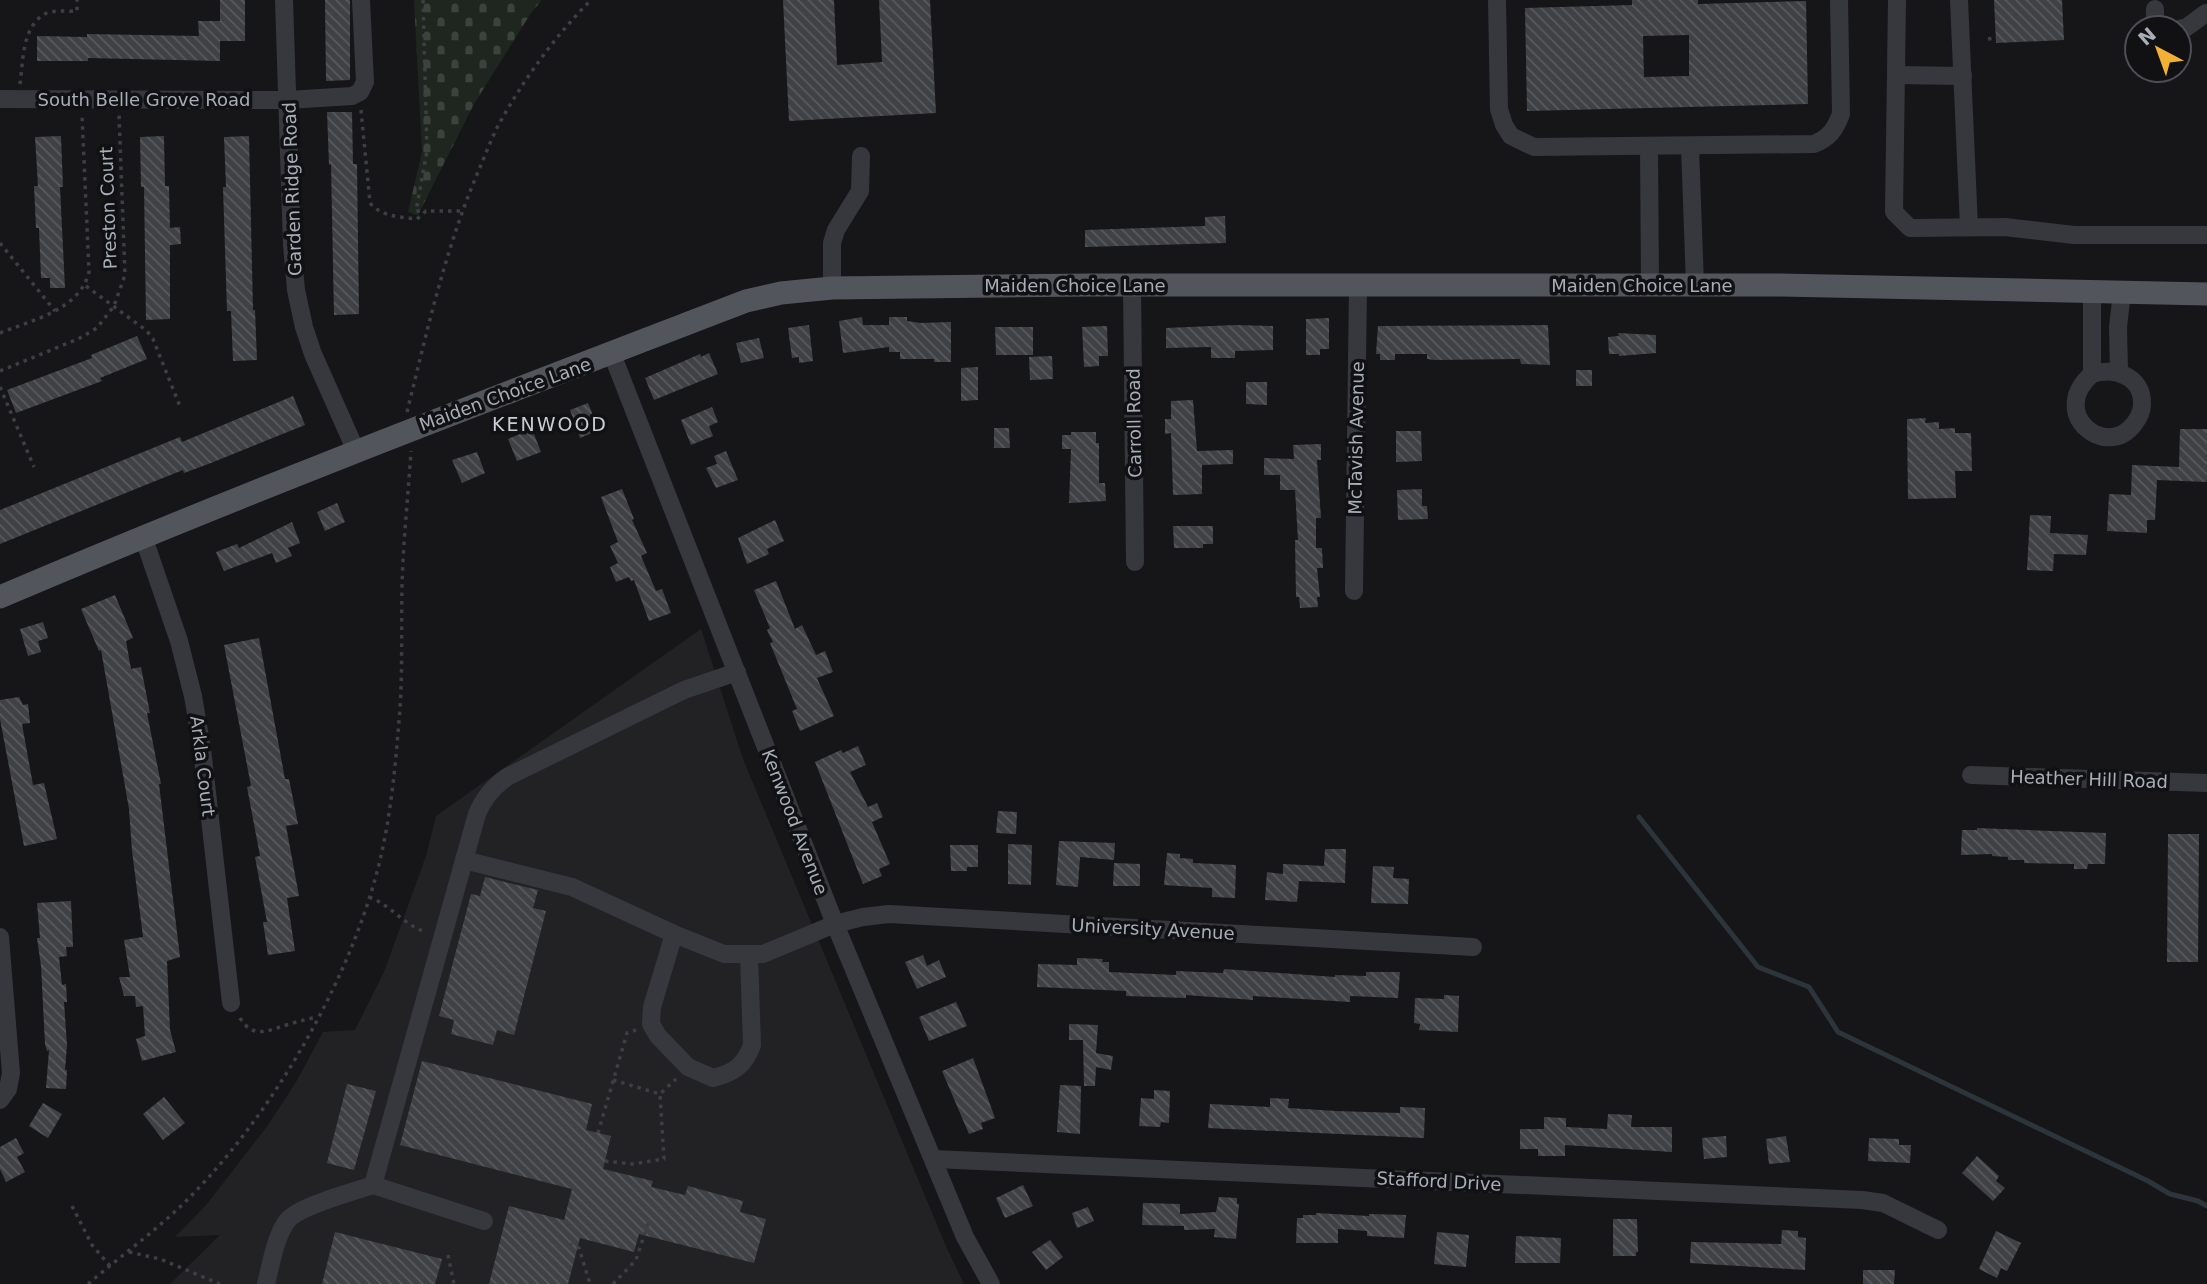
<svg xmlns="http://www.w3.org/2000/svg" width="2207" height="1284" viewBox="0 0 2207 1284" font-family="'DejaVu Sans',sans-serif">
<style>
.built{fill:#222225}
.cemetery{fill:url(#cemetery-stones)}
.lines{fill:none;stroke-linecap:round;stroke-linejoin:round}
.stream{stroke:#2c353c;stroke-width:5}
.building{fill:url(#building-back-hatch);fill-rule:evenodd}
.path{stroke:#3d3f44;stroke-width:3.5;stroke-dasharray:3.5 5;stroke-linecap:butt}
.minor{stroke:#37383d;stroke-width:18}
.major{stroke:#53555c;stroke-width:23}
.labels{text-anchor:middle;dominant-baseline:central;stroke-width:7;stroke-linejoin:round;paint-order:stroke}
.street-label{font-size:18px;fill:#a8adb8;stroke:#111113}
.neighbourhood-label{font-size:19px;letter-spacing:2px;fill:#c9ccd4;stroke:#111113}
</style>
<defs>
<pattern id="cemetery-stones" width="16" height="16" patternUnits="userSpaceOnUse" patternTransform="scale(1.75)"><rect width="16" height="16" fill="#1e261f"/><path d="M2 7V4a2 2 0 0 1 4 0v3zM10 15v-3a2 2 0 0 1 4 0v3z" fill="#3c433d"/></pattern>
<pattern id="building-back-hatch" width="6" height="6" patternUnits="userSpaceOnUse" patternTransform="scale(1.75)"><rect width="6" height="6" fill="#404145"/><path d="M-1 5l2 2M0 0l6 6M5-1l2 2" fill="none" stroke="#595a5e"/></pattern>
</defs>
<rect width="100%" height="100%" fill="#161618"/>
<path class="built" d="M701,629L743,759L945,1244L964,1284H170L220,1235L175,1237L207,1204L268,1125L296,1082L323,1032L355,1030L384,972L426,856L436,816Z"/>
<path class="cemetery" d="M414,0H542L531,13L474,104L418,215L408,212L422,152Z"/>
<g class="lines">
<path class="stream" d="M1639,817L1758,967L1809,987L1838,1032L2148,1181L2170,1194L2198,1201L2207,1206"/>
</g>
<g class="building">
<path d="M220,0H245V41H220V61L88,58V61H37V36L87,37V34L199,36L198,21H220Z"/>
<path d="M325,0H350V80L326,81Z"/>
<path d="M783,0H834L837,65L882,62L879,0H930L936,113L789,121Z"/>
<path d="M1632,0H1698V4L1806,1L1808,104L1527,111L1525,8L1632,5ZM1689,35V76L1644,77L1643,36Z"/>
<path d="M1994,0H2062L2064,40L1996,43Z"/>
<path d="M327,112H352L353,164H357L359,314L334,315L331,164L329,165Z"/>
<path d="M61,136L63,187H60L65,288H50V278H41L39,228H36L34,186H38L35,137Z"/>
<path d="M164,136L165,186H169L170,228L180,227L181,244L170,245V319L146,320L144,187H141L140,137Z"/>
<path d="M249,136L253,310H255L257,360L233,361L231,311H227L223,187H226L224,137Z"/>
<path d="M1225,216L1226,243L1085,247V230L1205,226V217Z"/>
<path d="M862,317L863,325H889V317H907V321L921,323L951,322V362H934V359H900V352H889V347L843,353L839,321Z"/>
<path d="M1329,318V349H1320V355H1306V319Z"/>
<path d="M809,325L813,361L799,363V357L792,358L788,328Z"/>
<path d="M1235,325L1273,326V350L1235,351V358H1211V347L1166,348V328Z"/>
<path d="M1548,325L1550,365L1521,364L1520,359L1435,360L1427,359V354H1395V360H1380V354H1376L1378,326Z"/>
<path d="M1107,326L1108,356H1099V366L1084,367L1082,327Z"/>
<path d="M995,327H1033V355H996Z"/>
<path d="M1618,333L1656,335V353L1619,356V354H1609L1608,337L1619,336Z"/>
<path d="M137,336L147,359L100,378L102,381L16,413L7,390L92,358L91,355Z"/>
<path d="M759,338L764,358L741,363L736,343Z"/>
<path d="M709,353L718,374L654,400L645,378L700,354L701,357Z"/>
<path d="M1052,356L1053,379L1030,380L1029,357Z"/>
<path d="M978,367V400L961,401V368Z"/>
<rect x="1576" y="370" width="16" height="16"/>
<path d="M1246,382H1267V405L1246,404Z"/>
<path d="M293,396L305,425L211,463L184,473L183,470L143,486L0,544V510L180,437L182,442Z"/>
<path d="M1193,400L1197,451L1233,450V464L1202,465V494L1173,495L1171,433L1165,434V419H1171V401Z"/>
<path d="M588,403L599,430L580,438L570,410Z"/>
<path d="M712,407L718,422L709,426L713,436L691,445L681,420Z"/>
<path d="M1926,418L1925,423L1939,422V429L1955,428V433H1971L1972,471H1955L1956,498L1908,499L1907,419Z"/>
<path d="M994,428H1009L1010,448H994Z"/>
<path d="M532,429L541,452L517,461L508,439Z"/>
<path d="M2180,429H2207V482L2157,480L2155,520H2147V533L2107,531L2109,494L2131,495L2132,465L2179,467Z"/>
<path d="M1396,431H1421L1422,461L1396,462Z"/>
<path d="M1071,432H1096V443H1099V483H1105L1106,501L1069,503L1071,449H1062V435H1071Z"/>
<path d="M1321,444V460H1317L1321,518H1316V548H1322L1323,568H1317L1320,597H1317L1318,607L1300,608L1299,597H1296L1295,540H1298L1295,490H1280V475H1264V458L1294,459L1293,445Z"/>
<path d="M726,451L738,480L716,488L706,468L717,464L714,456Z"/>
<path d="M477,452L485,473L462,483L452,460Z"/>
<path d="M622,489L634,519L632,520L647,553L641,556L656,591L662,589L671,613L649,621L634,580L631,581L629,577L616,582L610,567L618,563L610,546L618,542L601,497Z"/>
<path d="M1422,489V506H1427L1428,519L1398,520L1397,490Z"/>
<path d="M337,503L345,522L325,531L317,512Z"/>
<path d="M2030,515L2051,516L2050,533L2088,535L2086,555L2054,554L2053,571L2027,570Z"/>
<path d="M775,520L784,541L767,549L769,554L747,564L738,538Z"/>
<path d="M292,522L300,543L288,548L292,556L276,563L272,553L224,571L216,552L237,544L239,548Z"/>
<path d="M1173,526H1213V544H1203V548H1174Z"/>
<path d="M776,581L795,629L802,625L816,655L825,651L833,672L817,678L834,716L800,731L792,711L797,709L770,643L773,642L767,630L770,628L754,590Z"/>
<path d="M115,595L133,638L126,641L131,669L141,667L150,713H147L161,784H159L180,957L167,961L170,1030L176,1052L142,1061L136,1039L145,1036L143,1006L136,1007L135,996H124L119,977H130L124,940L143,937L132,851L129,809L101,650L99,651L81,609Z"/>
<path d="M43,622L48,638L38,641L41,652L28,656L20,629Z"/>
<path d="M259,638L285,779H289L298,824L286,826L299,896L287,898L295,951L268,955L263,922H267L255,857L260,856L247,787L251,786L224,645Z"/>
<path d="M19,697L23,705L28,704L30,723L22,724L33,785L44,783L57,839L24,846L0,719V700Z"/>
<path d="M858,746L866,765L850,772L868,807L877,803L883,817L872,822L890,864L879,869L882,876L863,884L815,762L841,750L843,753Z"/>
<path d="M998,811L1017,812L1016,834L996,833Z"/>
<path d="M1977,828L2106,833L2105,864H2088L2087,869H2074V864L2024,863V860H2008V857L1992,856V854L1961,855L1962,830H1977Z"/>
<path d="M2168,834H2199L2198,962H2167Z"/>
<path d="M1059,841L1115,843L1114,860L1080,857L1078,887L1056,885Z"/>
<path d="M1008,844L1032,845L1031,885L1008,884Z"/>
<path d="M950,845H978V867H967V871H951Z"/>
<path d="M1325,849H1346L1345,883L1299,881L1297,902L1265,900L1267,872L1283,874V864L1324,866Z"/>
<path d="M1167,853L1180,854V858L1193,859V863L1236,865L1235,898L1212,897V888L1164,885Z"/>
<path d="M1114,863L1140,864V886H1113Z"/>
<path d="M1373,866L1394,867L1393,878L1409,879L1408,904L1371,903Z"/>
<path d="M485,877L538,890L533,908L546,911L514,1035L497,1030L493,1045L451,1034L454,1020L439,1016L471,894L480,896Z"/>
<path d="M71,901L73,947H66L67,956L59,957L62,985L66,984L67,1002H64L67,1045L65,1070H67L66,1089L46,1088L49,1050L47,1051L45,1044L41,966L37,938H40L37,903Z"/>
<path d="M923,955L927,966L939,960L946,977L917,989L905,962Z"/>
<path d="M1077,958L1103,959L1102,962H1109V972L1176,975V971L1223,973L1224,969L1335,977V975L1366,976V972H1400L1398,998L1350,996V1002L1253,996V1000L1186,995V998L1126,996V991L1037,987L1038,964L1077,965Z"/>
<path d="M1444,995L1459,996L1458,1032L1419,1030L1420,1024L1414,1023L1415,998L1444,999Z"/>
<path d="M956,1002L967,1026L929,1041L919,1017Z"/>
<path d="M1069,1024L1098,1025L1096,1053L1113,1056L1111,1070L1096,1067L1095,1086H1084L1083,1040H1069Z"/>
<path d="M973,1058L995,1118L981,1123L983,1129L969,1134L942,1071Z"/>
<path d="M422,1061L592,1104L586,1130L611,1136L603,1169L653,1181L651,1187L685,1195L688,1186L743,1201L740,1212L766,1219L754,1263L639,1234L634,1252L580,1238L568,1284H489L509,1206L564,1220L572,1189L400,1145Z"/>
<path d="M347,1084L376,1091L354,1170L327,1163Z"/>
<path d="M1060,1085L1081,1086L1080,1134L1057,1132Z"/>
<path d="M1154,1090L1170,1091L1169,1123L1161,1122L1160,1127L1139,1126L1141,1098L1154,1099Z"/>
<path d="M164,1097L185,1123L163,1140L143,1114Z"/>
<path d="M1270,1098L1289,1099L1288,1108L1336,1111L1400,1113V1107L1425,1108L1424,1138L1208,1128L1210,1104L1270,1107Z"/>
<path d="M43,1103L62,1114L48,1138L29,1126Z"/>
<path d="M1608,1114L1632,1115L1631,1127H1672V1152L1565,1145V1156H1538V1149H1520V1129H1544V1117L1566,1118V1127L1607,1129Z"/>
<path d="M1726,1136L1727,1157L1704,1159L1702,1138Z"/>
<path d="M1786,1136L1790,1162L1769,1164L1766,1139Z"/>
<path d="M16,1138L24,1153L17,1157L25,1172L6,1182L0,1169V1147Z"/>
<path d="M1869,1138L1899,1139V1145H1911L1910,1163L1868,1161Z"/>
<path d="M1977,1156L1999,1176L1996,1181L2005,1188L1993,1201L1962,1173Z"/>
<path d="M1023,1185L1033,1206L1005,1218L996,1198Z"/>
<path d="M1219,1197L1237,1198V1204H1239L1236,1239L1214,1237L1215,1229L1184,1230V1226L1142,1225L1143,1203L1180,1204V1214L1216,1212Z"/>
<path d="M1088,1207L1094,1221L1077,1228L1072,1213Z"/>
<path d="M1316,1213L1369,1216V1214L1406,1215L1404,1238L1367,1236V1231L1338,1229V1243H1296L1297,1218H1303V1215H1316Z"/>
<path d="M1613,1219H1637L1638,1252H1636V1256H1613Z"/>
<path d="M1782,1230L1798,1231V1237L1806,1238L1805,1270L1690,1263L1691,1242L1781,1244Z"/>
<path d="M1996,1231L2021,1243L2007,1271L2001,1268L1997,1278L1979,1269Z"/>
<path d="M335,1232L442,1259L435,1284H322Z"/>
<path d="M1437,1232L1469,1235L1466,1267L1434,1264Z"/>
<path d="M1516,1236L1561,1238L1560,1263H1515Z"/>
<path d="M1050,1240L1063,1257L1046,1270L1032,1252Z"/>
<path d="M1863,1270H1895L1894,1284H1863Z"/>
</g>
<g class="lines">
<g class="path">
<path d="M423,0L427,151L416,211H426"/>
<path d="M1988,39L1995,38"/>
<path d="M20,84C23,62 22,29 43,15C52,9 67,12 77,11V0"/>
<path d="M361,110L370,203C382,217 400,217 417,219L426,211H462"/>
<path d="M0,243L55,311"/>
<path d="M86,286L147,331L153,339L181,409"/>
<path d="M0,333C32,320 80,310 89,272L82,115"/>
<path d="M0,371L78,339L97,328L114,306L125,275L119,115"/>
<path d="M0,387L34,467"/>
<path d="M407,412C427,331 445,250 478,172C485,156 491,139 499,124C524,79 555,36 591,0"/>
<path d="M369,897C391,905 405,926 426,932"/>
<path d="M240,1018C254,1041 270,1029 290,1024C299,1021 308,1019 317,1017"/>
<path d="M613,1080L660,1094L676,1079"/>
<path d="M598,1133L627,1033L636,1030"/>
<path d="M605,1161L632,1164L664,1159L660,1094"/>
<path d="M72,1206L92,1245L110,1266"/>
<path d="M569,1244L579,1248L590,1284"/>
<path d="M129,1252L160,1259L220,1284"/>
<path d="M448,1255L454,1284"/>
<path d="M88,1284C123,1254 160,1228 192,1195C273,1112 347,985 377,872C390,823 395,771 399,721C403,677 401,632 402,588C403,543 408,497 411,451"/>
<path d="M613,1284L636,1260L649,1220"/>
</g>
<g class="minor">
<path d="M284,0L292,245L296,290L304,327L313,354L356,451"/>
<path d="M1497,0L1499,109L1504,125L1511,136L1534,147L1814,144C1829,138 1835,130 1841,114L1839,0"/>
<path d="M1897,0L1894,212L1910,228L2005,227L2074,235H2207"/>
<path d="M1959,0L1969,227"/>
<path d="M2155,9V20L2165,28"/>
<path d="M2179,29L2187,27L2206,13"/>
<path d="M1896,75L1963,76"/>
<path d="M0,99L288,100L352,96L360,92L365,82L361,0"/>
<path d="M1690,147L1695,285"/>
<path d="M1649,148L1650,285"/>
<path d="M1132,285L1135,562"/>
<path d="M832,288V243L836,230L860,191L861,156"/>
<path d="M612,354L835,924L965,1237L991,1284"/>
<path d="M2119,372L2118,327L2122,292"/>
<path d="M2092,374C2114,367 2143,376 2142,404C2142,412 2138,419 2134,424C2106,461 2047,413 2092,374V292"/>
<path d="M143,536L179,641L193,696L202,749L231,1003"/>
<path d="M1354,591L1358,285"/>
<path d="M1971,775L2207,783"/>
<path d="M464,860L572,887L674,934L724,954H763L835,924L863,917L889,914L1473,947"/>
<path d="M674,934L652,1007L651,1024L658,1036L688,1067L713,1078C734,1073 745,1065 752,1045L749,955"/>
<path d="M0,937L11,1073L8,1089L0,1100"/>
<path d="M933,1159L1862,1200L1883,1203L1938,1230"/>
<path d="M373,1185L484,1221"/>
<path d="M266,1284C271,1265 275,1237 287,1221C298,1206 353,1192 373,1185L477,814C484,798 492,788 507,777L684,690L737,672"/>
</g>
<path class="major" d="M0,597C246,492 496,397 746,301L781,293L832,288L1089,285H1780L2207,294"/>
</g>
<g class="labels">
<g class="street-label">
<text x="144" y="99">South Belle Grove Road</text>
<text transform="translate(292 189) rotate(-92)">Garden Ridge Road</text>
<text transform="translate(108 208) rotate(-92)">Preston Court</text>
<text x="1075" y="285">Maiden Choice Lane</text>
<text x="1642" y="285">Maiden Choice Lane</text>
<text transform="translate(505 394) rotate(-20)">Maiden Choice Lane</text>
<text transform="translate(1134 423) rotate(-91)">Carroll Road</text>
<text transform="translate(1356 438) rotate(-89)">McTavish Avenue</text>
<text transform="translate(203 766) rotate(83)">Arkla Court</text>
<text transform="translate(2089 779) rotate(2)">Heather Hill Road</text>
<text transform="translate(795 822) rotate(69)">Kenwood Avenue</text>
<text transform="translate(1153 929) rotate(3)">University Avenue</text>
<text transform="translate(1439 1181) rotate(3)">Stafford Drive</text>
</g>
<g class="neighbourhood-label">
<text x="550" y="424">KENWOOD</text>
</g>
</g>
<g transform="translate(2158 49) rotate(319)"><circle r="33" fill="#111113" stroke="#4d4f55" stroke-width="2"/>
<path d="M0-5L12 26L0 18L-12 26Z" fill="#f2b134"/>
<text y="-10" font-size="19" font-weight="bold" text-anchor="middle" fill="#a8adb8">N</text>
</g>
</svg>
